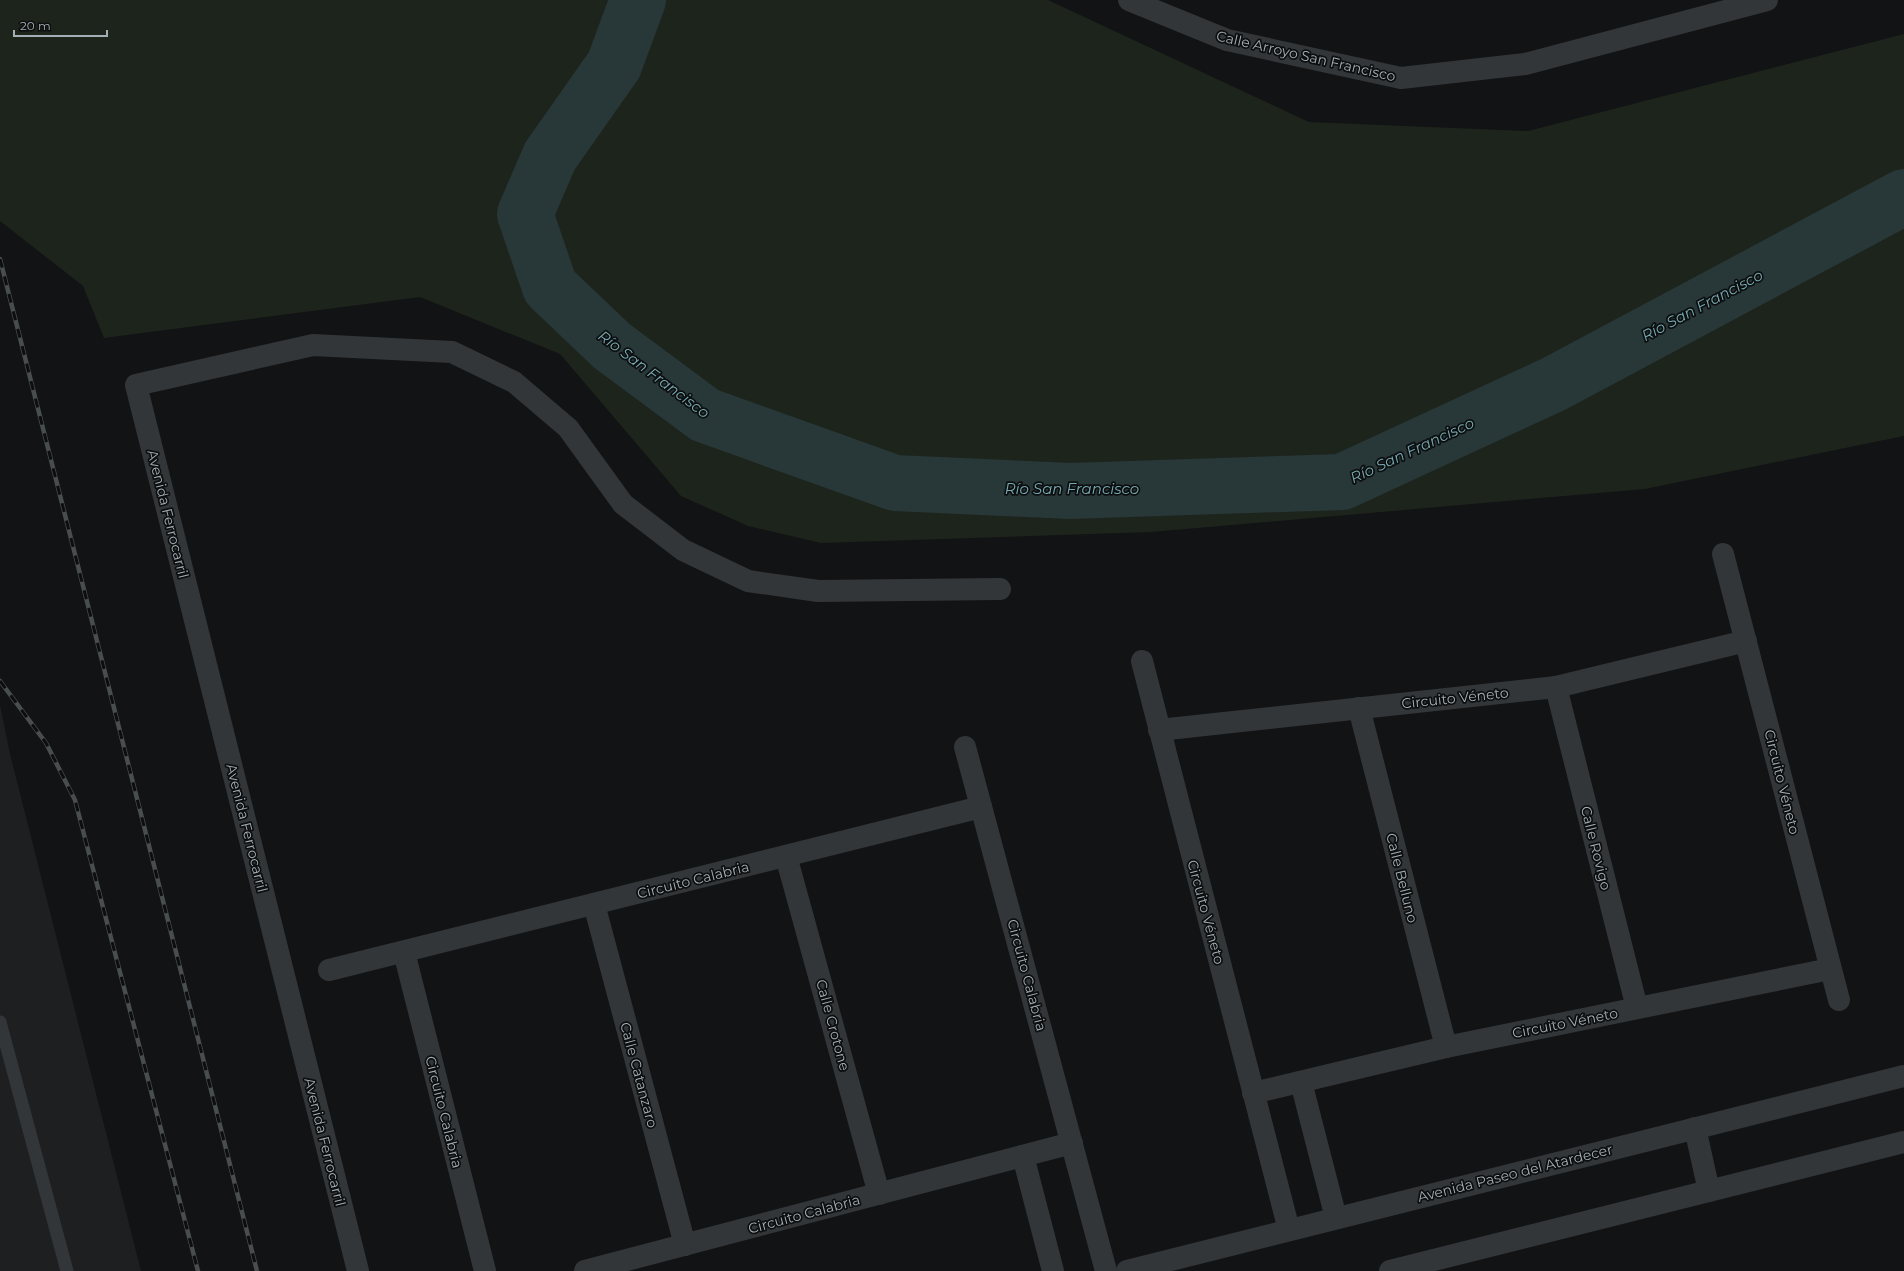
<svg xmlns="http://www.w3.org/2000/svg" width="1904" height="1271" viewBox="0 0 1904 1271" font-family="Montserrat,sans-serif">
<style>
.built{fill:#1e1f21}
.green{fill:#1d241c}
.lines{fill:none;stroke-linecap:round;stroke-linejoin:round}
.river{stroke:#283738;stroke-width:56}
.lane{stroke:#333639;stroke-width:13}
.street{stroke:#333639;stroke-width:22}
.rail-casing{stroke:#484d50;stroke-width:4.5}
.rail{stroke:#0d0e0f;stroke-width:3;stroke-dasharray:9;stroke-linecap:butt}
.labels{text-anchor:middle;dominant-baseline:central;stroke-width:3.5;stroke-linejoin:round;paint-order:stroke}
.street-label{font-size:14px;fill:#a3afb5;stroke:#0d0e0f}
.water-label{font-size:15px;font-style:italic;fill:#77abb3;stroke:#0d0e0f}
</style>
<rect width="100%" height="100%" fill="#121314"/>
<path class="built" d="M0,705L10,754L141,1271H0Z"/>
<path class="green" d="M0,0H1048L1309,122L1528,131L1904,34V436L1645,489L1151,532L821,543L748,526L681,496L560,354L420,297L104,338L83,286L0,221Z"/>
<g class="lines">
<path class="river" d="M638,0L614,65L550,156L525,214L550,287L612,346L705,415L895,483L1070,491L1342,482L1554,384L1904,197"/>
<path class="lane" d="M0,1022L67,1271"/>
<g class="street">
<path d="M1129,0L1227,40L1401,78L1525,64L1767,0"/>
<path d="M1723,554L1839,1000"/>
<path d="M1142,661L1289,1230"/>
<path d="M1556,687L1637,1008"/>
<path d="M1359,708L1446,1047"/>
<path d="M1159,730L1556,687L1746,641"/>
<path d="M965,747L1106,1271"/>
<path d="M786,856L879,1194"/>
<path d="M594,904L685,1245"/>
<path d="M404,952L485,1271"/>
<path d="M329,970L981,807"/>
<path d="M1301,1082L1336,1218"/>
<path d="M1253,1093L1446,1047L1830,969"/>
<path d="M1695,1128L1709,1191"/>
<path d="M1023,1156L1053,1271"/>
<path d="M358,1271L136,385L313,345L452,352L514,382L568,428L623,504L683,550L748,581L818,591L1000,589"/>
<path d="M585,1271L1072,1143"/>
<path d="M1127,1271L1904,1076"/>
<path d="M1390,1271L1904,1142"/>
</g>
<g class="rail-casing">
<g id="rail">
<path d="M0,259L257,1271"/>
<path d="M0,681L46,743L75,800L198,1271"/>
</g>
</g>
<use href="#rail" class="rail"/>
</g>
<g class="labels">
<g class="street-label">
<text transform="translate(1306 56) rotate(13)">Calle Arroyo San Francisco</text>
<text transform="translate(168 514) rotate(76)">Avenida Ferrocarril</text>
<text transform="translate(1455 698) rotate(-6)">Circuito Véneto</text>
<text transform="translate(1782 782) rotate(76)">Circuito Véneto</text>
<text transform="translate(247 828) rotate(76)">Avenida Ferrocarril</text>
<text transform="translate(1596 848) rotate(76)">Calle Rovigo</text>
<text transform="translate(1402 878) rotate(76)">Calle Belluno</text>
<text transform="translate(693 880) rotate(-14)">Circuito Calabria</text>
<text transform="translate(1206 912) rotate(75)">Circuito Véneto</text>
<text transform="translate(1027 975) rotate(75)">Circuito Calabria</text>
<text transform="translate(1565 1023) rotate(-11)">Circuito Véneto</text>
<text transform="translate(833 1025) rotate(75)">Calle Crotone</text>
<text transform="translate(639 1075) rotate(75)">Calle Catanzaro</text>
<text transform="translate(444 1112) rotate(76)">Circuito Calabria</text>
<text transform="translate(325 1142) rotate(76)">Avenida Ferrocarril</text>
<text transform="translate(1515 1173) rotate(-14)">Avenida Paseo del Atardecer</text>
<text transform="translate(804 1214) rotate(-15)">Circuito Calabria</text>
</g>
<g class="water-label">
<text transform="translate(1702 305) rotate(-28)">Río San Francisco</text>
<text transform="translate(654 374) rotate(37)">Río San Francisco</text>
<text transform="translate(1412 450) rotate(-25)">Río San Francisco</text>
<text x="1072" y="488">Río San Francisco</text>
</g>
</g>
<path d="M14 30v6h93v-6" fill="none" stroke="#a3afb5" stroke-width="2"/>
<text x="20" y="30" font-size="12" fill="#a3afb5" stroke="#0d0e0f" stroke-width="3" paint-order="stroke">20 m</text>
</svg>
